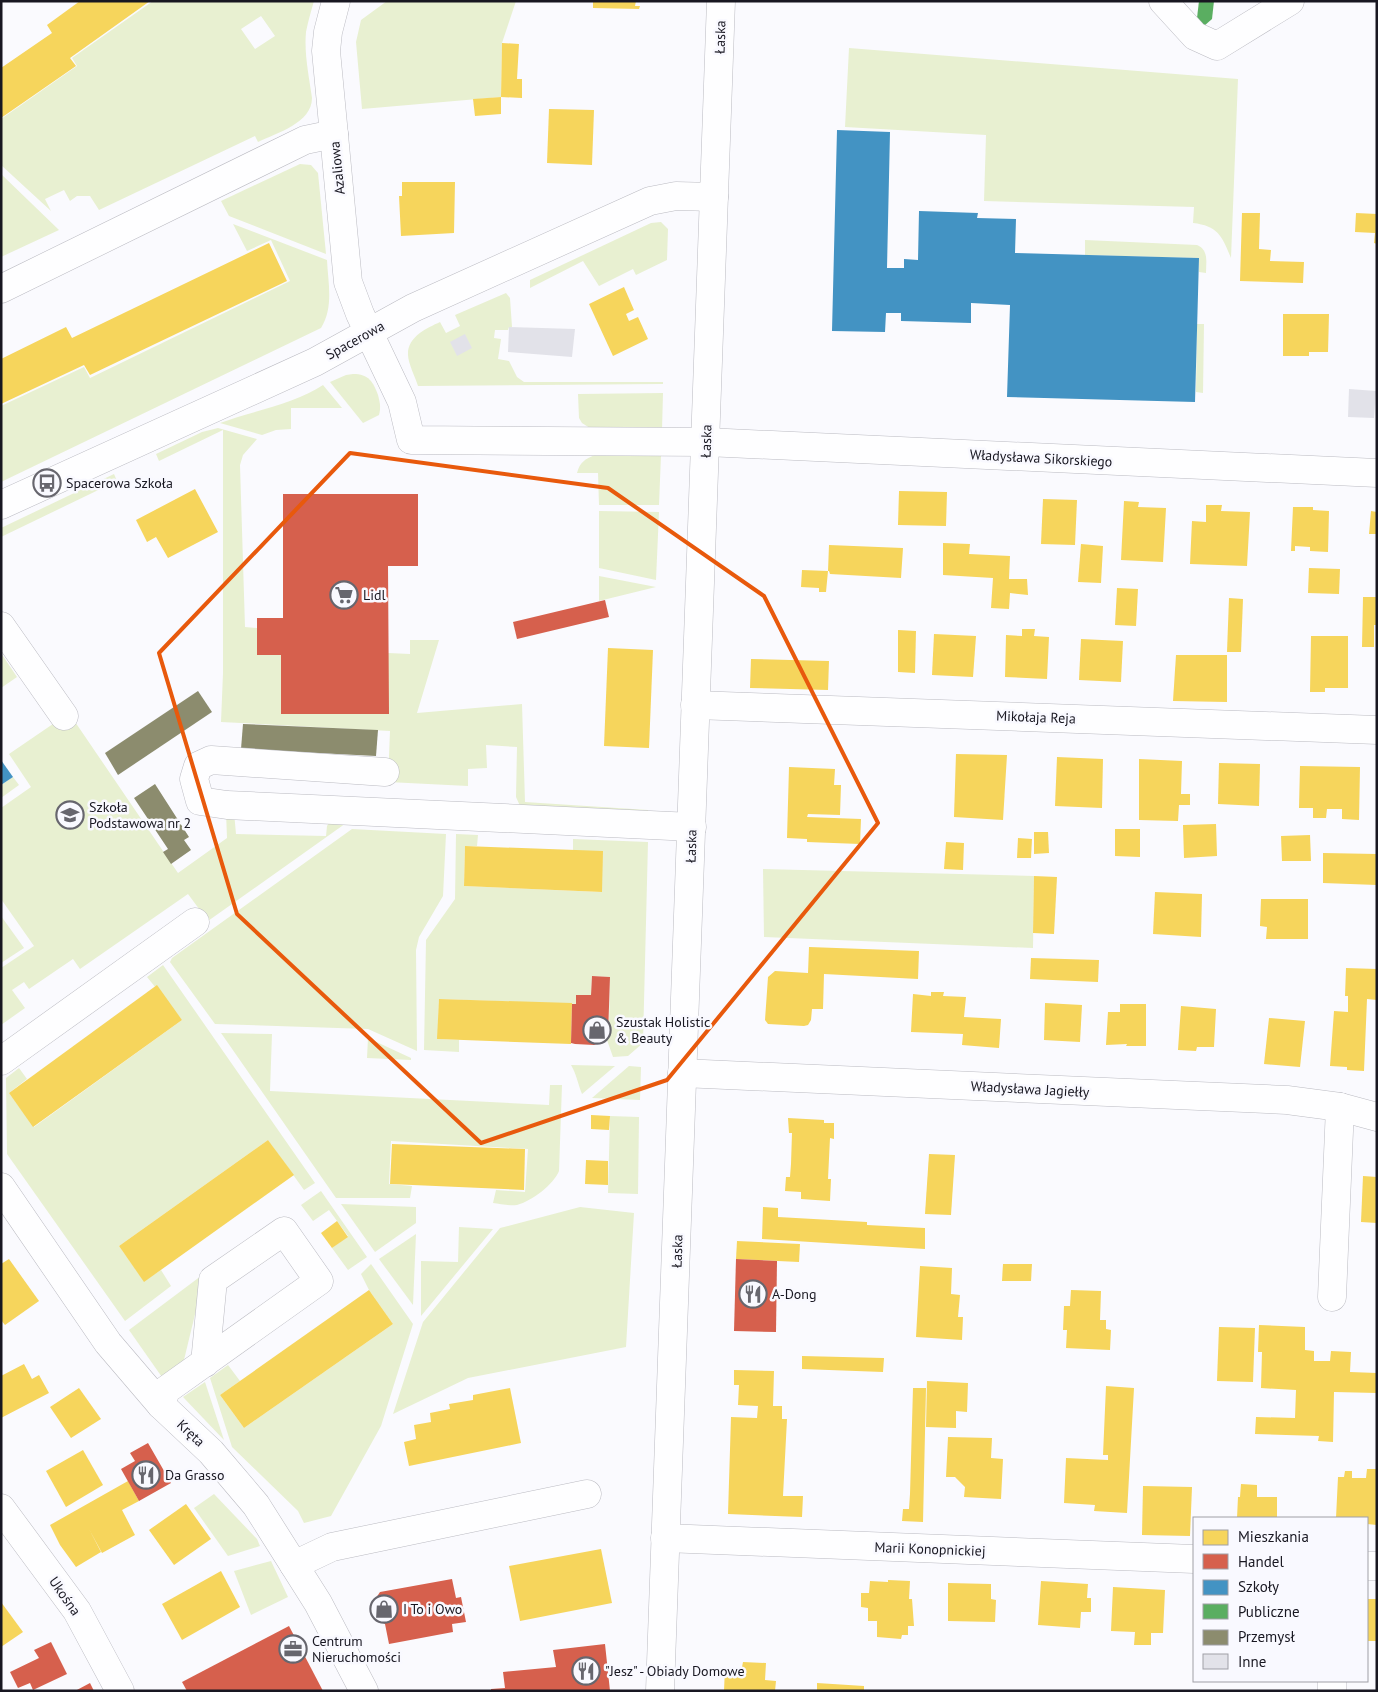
<svg xmlns="http://www.w3.org/2000/svg" width="1378" height="1692" viewBox="0 0 1378 1692" font-family="'PT Sans',sans-serif">
<style>
.green{fill:#e8f0d1;fill-rule:evenodd}
.homes{fill:#f6d55c}
.shops{fill:#d6604d}
.schools{fill:#4393c3}
.public{fill:#5aae61}
.industry{fill:#8c8c6e}
.building{fill:#e2e2e9}
.lines{fill:none;stroke-linecap:round;stroke-linejoin:round}
.minor-casing{stroke:#bbbbc2;stroke-width:29}
.minor{stroke:#fefeff;stroke-width:28}
.marked{fill:none;stroke:#e8590c;stroke-width:4;stroke-linejoin:round}
.labels{text-anchor:middle;dominant-baseline:central;stroke-width:5;stroke-linejoin:round;paint-order:stroke}
.street-label{font-size:14px;fill:#181721;stroke:#f9f9ff}
.poi-label{font-size:14px;fill:#181721;stroke:#f9f9ff;text-anchor:start}
</style>
<rect width="100%" height="100%" fill="#fafafe"/>
<g class="green">
<path d="M153,1H314C311,11 308,22 306,32C304,54 309,76 312,98C312,123 277,133 258,142L255,136L99,210L90,196H77L70,201L64,190L45,199L51,211L1,165V119L77,66L72,58ZM261,16L275,36L255,49L241,29Z"/>
<path d="M387,1H516L502,43L501,97L362,109L356,42L361,20Z"/>
<path d="M849,48L1238,79L1231,258C1222,236 1218,226 1193,223L1194,207L984,201L986,135L845,127Z"/>
<path d="M300,164L311,165L318,173L326,254L229,216L221,201Z"/>
<path d="M1,174L59,230L1,257Z"/>
<path d="M661,222L668,229L667,260L636,275L633,269L599,286L583,261L530,288V280L651,223Z"/>
<path d="M233,224L327,260C328,283 334,307 321,328L1,482V406L84,367L90,378L290,281L271,240L247,251Z"/>
<path d="M1085,240L1197,245C1209,250 1206,262 1206,273L1199,272V258L1085,255Z"/>
<path d="M506,293L510,298L512,327H509L508,330H495L494,338L501,339L498,359L509,361L517,377L524,382H663V384L418,386C416,379 408,363 408,355C407,337 427,328 440,322L446,333L460,326L455,315Z"/>
<path d="M1197,324H1204L1203,393L1196,392Z"/>
<path d="M353,374C369,374 373,382 378,395C380,403 381,407 379,415L363,423L330,382L346,375Z"/>
<path d="M323,385L342,408H291V429L276,430L262,435L220,423C250,412 297,403 323,385Z"/>
<path d="M663,393L662,430H593L582,423L579,418L578,394Z"/>
<path d="M218,428L257,439L243,455L240,465L245,627L257,628L388,653L410,654V640H439L417,713L522,704L525,802L648,810V818L520,806L516,797L517,747L486,745L487,768L468,769V786L388,782L390,731L221,722L223,673V430L159,461L156,454L202,432Z"/>
<path d="M595,455H661L659,505H599L598,473H577C580,462 585,459 595,455Z"/>
<path d="M114,474L117,481L1,537V528Z"/>
<path d="M599,511L659,512L656,580L599,568Z"/>
<path d="M599,576L656,587L599,601Z"/>
<path d="M1,653L17,677L1,688Z"/>
<path d="M69,713L178,873L227,838L226,812H234L236,834L326,836L327,826L330,821H349L208,921L188,894L80,969L73,959L29,989L24,982L12,990L25,1008L1,1025V968L34,946L1,899V808L31,787L9,754Z"/>
<path d="M13,777L19,785L1,798V785Z"/>
<path d="M352,829L446,834L443,896L419,937L416,950L417,1051L368,1029L215,1024L170,962L172,958Z"/>
<path d="M456,834L478,835L477,846H465L464,886L601,892L573,850V839L648,842L643,1043L628,1056L613,1057L607,1040L609,1024L610,977L592,976L591,995H577L576,1004L439,999L438,1039L459,1040V1052L424,1050L426,940L455,899Z"/>
<path d="M763,869L1034,876L1033,948L764,937Z"/>
<path d="M1,916L24,948L1,963Z"/>
<path d="M163,965L315,1183L304,1190L268,1140L119,1246L144,1281L161,1270L171,1286L125,1321L7,1154L6,1078L19,1068L27,1079L9,1093L34,1127L182,1020L147,977Z"/>
<path d="M221,1033L272,1034L270,1091L549,1105L550,1085H562L559,1171C554,1184 532,1201 517,1205C510,1206 500,1204 493,1203L496,1190L525,1192L528,1149L391,1141L389,1184L412,1186L410,1198H336Z"/>
<path d="M368,1038L411,1058V1060L367,1058Z"/>
<path d="M571,1065L615,1066L582,1094C578,1084 576,1073 571,1065Z"/>
<path d="M629,1066L641,1067L640,1100L592,1098Z"/>
<path d="M610,1116L639,1117L638,1194L608,1193Z"/>
<path d="M321,1191L367,1257L348,1270L332,1248L348,1236L329,1210L313,1221L301,1205Z"/>
<path d="M341,1204L416,1207V1223L375,1252Z"/>
<path d="M580,1207L634,1213L626,1347L468,1378L393,1414L423,1322L500,1228Z"/>
<path d="M459,1227L493,1229L421,1316V1261L458,1262Z"/>
<path d="M416,1234L413,1305L379,1259Z"/>
<path d="M371,1264L413,1324L381,1426L331,1516L304,1523L298,1511L232,1447L210,1378L228,1365L240,1381L220,1395L244,1428L393,1324L369,1290L361,1274Z"/>
<path d="M205,1273L183,1364L164,1380L129,1330Z"/>
<path d="M205,1382L224,1440L183,1397Z"/>
<path d="M214,1494L257,1539L260,1546L228,1556L194,1508Z"/>
<path d="M271,1561L288,1597L251,1615L234,1571Z"/>
</g>
<g class="homes">
<path d="M80,1H150L70,58L76,66L1,118V68L52,33L47,25Z"/>
<path d="M593,1H636L635,6H640L639,9L593,8Z"/>
<path d="M502,43L519,44L517,79H522V98L501,97Z"/>
<path d="M501,97V114L475,116L473,99Z"/>
<path d="M549,109L594,110L592,165L547,163Z"/>
<path d="M402,182H455L454,233L401,236L399,196H402Z"/>
<path d="M1242,213H1260L1259,249L1271,250L1270,261L1304,262L1303,283L1240,281Z"/>
<path d="M1356,213L1377,214V244L1374,243L1375,233L1355,232Z"/>
<path d="M269,243L287,281L90,375L84,365L1,404V359L66,327L72,338Z"/>
<path d="M624,287L634,310L626,314L629,321L638,317L648,339L613,356L589,304Z"/>
<path d="M1283,314H1329L1328,352H1309V356H1283Z"/>
<path d="M195,489L218,532L168,558L156,537L147,542L136,520Z"/>
<path d="M899,491L947,492L946,526L898,525Z"/>
<path d="M1043,499L1077,500L1075,545L1041,544Z"/>
<path d="M1124,501L1139,502L1138,507L1166,508L1163,562L1121,560Z"/>
<path d="M1206,505H1222L1221,511L1250,512L1247,566L1190,564L1192,521L1206,522Z"/>
<path d="M1293,507H1313V510L1329,511L1328,552L1310,551V547L1295,546V551H1291Z"/>
<path d="M1371,511L1377,512V534H1369Z"/>
<path d="M943,543L970,544L969,554L1010,556L1009,579H1027L1028,595L1010,593L1009,609L991,608L993,578L943,575Z"/>
<path d="M1081,544L1103,546L1101,583L1078,582Z"/>
<path d="M829,545L903,548L901,578L830,574L829,571H828Z"/>
<path d="M1309,568L1340,569L1339,594L1308,593Z"/>
<path d="M802,570L828,571L826,592H819V588L801,587Z"/>
<path d="M1117,588L1138,589L1136,626L1115,625Z"/>
<path d="M1363,597H1377V625H1374V647H1362Z"/>
<path d="M1229,598L1243,599L1241,652H1227Z"/>
<path d="M1022,629H1035L1034,636L1049,637L1047,679L1005,677L1006,635L1022,636Z"/>
<path d="M898,630L916,631L915,673L898,672Z"/>
<path d="M934,634L976,636L973,677L932,675Z"/>
<path d="M1311,636H1348V688H1325V692H1310Z"/>
<path d="M1081,639L1123,641L1121,682L1079,680Z"/>
<path d="M608,648L653,650L649,748L604,746Z"/>
<path d="M1176,655H1227V702L1173,701Z"/>
<path d="M751,659L829,661L828,690L750,688Z"/>
<path d="M956,754L1007,755L1003,820L954,817Z"/>
<path d="M1057,757L1103,759L1102,808L1055,806Z"/>
<path d="M1139,759L1182,761L1181,794H1190V805H1179L1178,821L1139,820Z"/>
<path d="M1219,763L1260,764L1259,806L1218,804Z"/>
<path d="M1300,766L1360,767L1359,820L1342,819V809H1327L1326,818H1313V808H1299Z"/>
<path d="M789,767L835,769L834,785H841L840,815L808,814L807,817L861,819L860,844L807,842V839L787,838Z"/>
<path d="M1216,824L1217,856L1184,858L1183,825Z"/>
<path d="M1115,829H1140V857L1115,856Z"/>
<path d="M1034,832H1048L1049,853L1034,854Z"/>
<path d="M1310,835L1311,861H1282L1281,836Z"/>
<path d="M1018,838L1032,839L1031,858H1017Z"/>
<path d="M946,842L964,843L963,870L944,869Z"/>
<path d="M465,846L603,851L602,892L464,886Z"/>
<path d="M1323,853L1377,854V885L1323,883Z"/>
<path d="M1034,876L1057,877L1054,934L1033,933Z"/>
<path d="M1155,892L1202,894L1201,937L1153,934Z"/>
<path d="M1261,899H1308V939H1266L1267,927L1260,926Z"/>
<path d="M809,947L919,951L918,979L824,974L823,1009H812L811,1020L808,1025L804,1026L768,1024L765,1020L768,977L775,971L808,973Z"/>
<path d="M1031,958L1099,960L1098,982L1030,979Z"/>
<path d="M1346,968L1377,969V1000L1367,999L1364,1071L1347,1070V1067L1330,1066L1334,1011L1348,1012V996H1345Z"/>
<path d="M157,985L182,1020L33,1127L9,1093Z"/>
<path d="M931,992H944L943,996L966,997L964,1017L1001,1019L999,1048L962,1045L963,1034L911,1032L913,994L931,996Z"/>
<path d="M439,999L572,1003L571,1044L437,1039Z"/>
<path d="M1045,1003L1082,1005L1080,1042L1044,1040Z"/>
<path d="M1120,1004H1146V1046H1126L1127,1044L1106,1045L1108,1012H1120Z"/>
<path d="M1181,1006L1216,1009L1214,1047H1197L1196,1051L1178,1050Z"/>
<path d="M1269,1018L1305,1021L1300,1067L1264,1064Z"/>
<path d="M591,1115L610,1116L609,1130L591,1129Z"/>
<path d="M788,1118L824,1120V1123H834V1139L830,1138L828,1179H831L830,1201L801,1199V1192L785,1191L786,1177H790L791,1164L792,1133H789Z"/>
<path d="M268,1140L294,1175L144,1282L119,1246Z"/>
<path d="M392,1144L525,1149L524,1190L390,1184Z"/>
<path d="M929,1154L955,1155L951,1215L925,1214Z"/>
<path d="M586,1160L608,1161V1185L585,1184Z"/>
<path d="M1363,1176L1377,1177V1223L1361,1222Z"/>
<path d="M763,1207L778,1208V1217L867,1222V1225L925,1228V1249L762,1239Z"/>
<path d="M337,1221L348,1237L332,1248L321,1233Z"/>
<path d="M737,1241L800,1244L799,1262L736,1259Z"/>
<path d="M9,1259L39,1301L5,1325L1,1320V1264Z"/>
<path d="M1003,1264H1032L1031,1281H1002Z"/>
<path d="M920,1266L952,1268L951,1294L960,1295L958,1317H963L962,1340L916,1337Z"/>
<path d="M369,1290L393,1324L244,1428L220,1395Z"/>
<path d="M1071,1290L1101,1291L1100,1320H1106V1329L1111,1330L1110,1350L1066,1348L1067,1330H1063L1064,1306H1070Z"/>
<path d="M1259,1325L1305,1327V1350L1314,1351V1361H1330L1331,1351L1351,1352L1350,1372L1377,1373V1393L1334,1392L1333,1442L1318,1441L1319,1436L1255,1434L1256,1417L1295,1418L1296,1390L1261,1388L1262,1352H1258Z"/>
<path d="M1219,1327L1255,1328L1253,1382L1217,1381Z"/>
<path d="M802,1356L884,1358L883,1372L802,1369Z"/>
<path d="M24,1364L32,1379L39,1375L49,1393L1,1418V1376Z"/>
<path d="M734,1370L774,1371L773,1406H782V1419H787L783,1496H803L802,1517L728,1514L731,1417L757,1418L758,1406L738,1405L739,1385H734Z"/>
<path d="M927,1381L968,1383L967,1412L956,1411V1428L926,1427Z"/>
<path d="M1106,1386L1134,1388L1127,1513L1094,1511L1095,1505L1064,1503L1066,1458L1108,1460V1455H1103Z"/>
<path d="M79,1388L101,1419L71,1438L50,1407Z"/>
<path d="M510,1388L521,1443L409,1466L404,1442L416,1439L414,1425L431,1422L430,1413L450,1409L449,1404L473,1400V1395Z"/>
<path d="M913,1388H926L923,1522L902,1521L903,1509H909L910,1494Z"/>
<path d="M948,1437L992,1438L991,1458L1003,1459L1001,1499L964,1497L965,1487L955,1477H946Z"/>
<path d="M83,1450L103,1485L66,1507L46,1471Z"/>
<path d="M1367,1469H1377V1525L1367,1524V1518H1336L1338,1477H1344L1345,1471H1352V1478H1366Z"/>
<path d="M128,1481L139,1501L122,1510L135,1535L102,1553L89,1529L101,1552L76,1567L60,1545L50,1525Z"/>
<path d="M1241,1484L1257,1485V1497H1277V1518H1237L1238,1497H1240Z"/>
<path d="M1143,1486L1192,1487L1190,1536L1142,1535Z"/>
<path d="M186,1504L211,1539L174,1565L149,1530Z"/>
<path d="M601,1549L612,1603L520,1621L509,1566Z"/>
<path d="M221,1571L240,1607L182,1640L162,1604Z"/>
<path d="M888,1580L910,1581L909,1599H912L914,1626H908V1635H902L901,1639L877,1637V1621H868V1608L861,1607V1593H869L870,1581L888,1582Z"/>
<path d="M1041,1581L1088,1584L1087,1598H1091V1612H1081L1080,1628L1038,1625Z"/>
<path d="M948,1583L991,1584V1599L996,1600L995,1622L948,1621Z"/>
<path d="M1113,1587L1165,1590L1163,1633H1151V1645H1134L1135,1632L1111,1631Z"/>
<rect x="1367" y="1599" width="10" height="42"/>
<path d="M1,1602L23,1632L1,1647Z"/>
<path d="M743,1662L766,1663L765,1680L776,1681L775,1691H724L725,1667H742Z"/>
<path d="M817,1683L864,1686V1691H817Z"/>
</g>
<g class="shops">
<path d="M283,494H418V566H388L389,714H281V655H257V618H283Z"/>
<path d="M605,600L609,617L517,639L513,622Z"/>
<path d="M592,976L610,977L608,1036L607,1040L594,1045L575,1044L571,1043L572,1004H576V995H591Z"/>
<path d="M736,1259L777,1261L776,1332L734,1331Z"/>
<path d="M148,1443L171,1483L139,1501L121,1469L135,1461L130,1453Z"/>
<path d="M452,1579L456,1598L461,1597L466,1622L452,1624L453,1632L389,1644L385,1624L378,1619L374,1601L380,1592Z"/>
<path d="M289,1626L323,1691H187L182,1682Z"/>
<path d="M51,1642L67,1674L33,1690L30,1683L18,1688L10,1672L39,1658L34,1650Z"/>
<path d="M605,1644L610,1691H491V1689L505,1688L503,1672L556,1667L553,1650Z"/>
<path d="M90,1683L94,1691H75Z"/>
</g>
<g class="schools">
<path d="M837,130L890,132L887,268H904V259L918,260L919,211L978,213L977,218L1016,219L1015,253L1199,258L1195,402L1007,397L1010,305L971,303V323L901,321V313H886L885,332L832,331Z"/>
<path d="M1,760L13,777L1,785Z"/>
</g>
<path class="public" d="M1199,1H1214L1212,19L1204,26L1197,18Z"/>
<g class="industry">
<path d="M198,691L212,712L118,775L105,753Z"/>
<path d="M243,724L378,730L376,756L241,749Z"/>
<path d="M155,784L189,837L184,840L191,850L171,864L163,852L168,849L134,798Z"/>
</g>
<g class="building">
<path d="M509,327L575,329L572,357L508,352Z"/>
<path d="M465,334L472,348L457,356L450,342Z"/>
<path d="M1349,389L1376,391L1374,418L1348,417Z"/>
</g>
<g class="lines">
<g class="minor-casing">
<g id="minor">
<path d="M336,1L328,32L326,51L348,282L360,314L402,402L411,440L706,442L1377,473"/>
<path d="M1163,1L1195,36L1217,46L1290,1"/>
<path d="M1,289L305,140L334,134"/>
<path d="M1,505L315,362L413,308L650,201L676,196L714,197"/>
<path d="M1,626L64,716"/>
<path d="M695,705L1377,730"/>
<path d="M385,772L211,760L198,766L194,779L200,801L227,805L692,827"/>
<path d="M1,1061L195,922"/>
<path d="M682,1073L1287,1100L1340,1107L1377,1117"/>
<path d="M1,1187L108,1343L161,1405L211,1452L256,1505L318,1603L364,1691"/>
<path d="M1332,1297L1340,1107"/>
<path d="M161,1405L166,1390L319,1281L284,1231L213,1280L205,1363"/>
<path d="M1,1508L77,1611L120,1691"/>
<path d="M665,1538L1194,1559"/>
<path d="M294,1565L332,1547L587,1494"/>
<path d="M1367,1566H1377"/>
<path d="M660,1691L721,1"/>
<path d="M1332,1691V1681"/>
</g>
</g>
<use href="#minor" class="minor"/>
</g>
<path class="marked" d="M350,453L608,488L764,596L878,823L667,1080L481,1143L237,914L159,653Z"/>
<defs>
<g id="bus-ring" transform="scale(1.4375)"><circle r="9.5" fill="#f9f9ff" stroke="#67666e" stroke-width="1.5"/><path d="M-5-6H5V4H4V6H2V4H-2V6H-4V4H-5ZM-3.5-4V0h7V-4ZM-3.5 1.2v1.5H-2V1.2ZM2 1.2v1.5H3.5V1.2Z" fill="#67666e"/></g>
<g id="supermarket-ring" transform="scale(1.4375)"><circle r="9.5" fill="#f9f9ff" stroke="#67666e" stroke-width="1.5"/><path d="M-6-5.5h2.5l.6 2H6L4.5 2H-2.5L-4.4-4H-6ZM-1.5 3.2a1.3 1.3 0 1 0 .1 0ZM3 3.2a1.3 1.3 0 1 0 .1 0Z" fill="#67666e"/></g>
<g id="school-ring" transform="scale(1.4375)"><circle r="9.5" fill="#f9f9ff" stroke="#67666e" stroke-width="1.5"/><path d="M0-5L7-2L0 1L-7-2ZM-4 1L0 2.5L4 1V4Q0 6-4 4Z" fill="#67666e"/></g>
<g id="shop-ring" transform="scale(1.4375)"><circle r="9.5" fill="#f9f9ff" stroke="#67666e" stroke-width="1.5"/><path d="M-5-2.5h2.3a2.7 3.5 0 0 1 5.4 0H5L5.5 6h-11ZM-1.5-2.5h3a1.5 2.3 0 0 0-3 0Z" fill="#67666e"/></g>
<g id="restaurant-ring" transform="scale(1.4375)"><circle r="9.5" fill="#f9f9ff" stroke="#67666e" stroke-width="1.5"/><path d="M-5-6h1v4h1v-4h1v4h1v-4h1v5L-1.5 .5V6h-2V.5L-5-1ZM5-6V6H3V1.5H1.5Q1.5-4 5-6Z" fill="#67666e"/></g>
<g id="office-ring" transform="scale(1.4375)"><circle r="9.5" fill="#f9f9ff" stroke="#67666e" stroke-width="1.5"/><path d="M-6-3h4V-5.5h4V-3h4V5H-6ZM-1-4.5V-3h2v-1.5ZM-6 0V1H6V0Z" fill="#67666e"/></g>
</defs>
<g fill-rule="evenodd">
<use href="#bus-ring" x="47" y="483"/>
<use href="#supermarket-ring" x="344" y="595"/>
<use href="#school-ring" x="70" y="815"/>
<use href="#shop-ring" x="597" y="1030"/>
<use href="#restaurant-ring" x="753" y="1294"/>
<use href="#restaurant-ring" x="146" y="1475"/>
<use href="#shop-ring" x="384" y="1609"/>
<use href="#office-ring" x="293" y="1649"/>
<use href="#restaurant-ring" x="586" y="1671"/>
</g>
<g class="labels">
<g class="street-label">
<text transform="translate(720 37) rotate(-88)">Łaska</text>
<text transform="translate(337 168) rotate(-96)">Azaliowa</text>
<text transform="translate(355 340) rotate(-29)">Spacerowa</text>
<text transform="translate(706 441) rotate(-88)">Łaska</text>
<text transform="translate(1041 458) rotate(3)">Władysława Sikorskiego</text>
<text transform="translate(1036 717) rotate(2)">Mikołaja Reja</text>
<text transform="translate(691 846) rotate(-88)">Łaska</text>
<text transform="translate(1030 1089) rotate(3)">Władysława Jagiełły</text>
<text transform="translate(677 1251) rotate(-88)">Łaska</text>
<text transform="translate(191 1433) rotate(43)">Kręta</text>
<text transform="translate(930 1549) rotate(2)">Marii Konopnickiej</text>
<text transform="translate(65 1596) rotate(55)">Ukośna</text>
</g>
<g class="poi-label">
<text x="66" y="483">Spacerowa Szkoła</text>
<text x="363" y="595">Lidl</text>
<text x="89" y="807">Szkoła<tspan x="89" dy="16">Podstawowa nr 2</tspan></text>
<text x="616" y="1022">Szustak Holistic<tspan x="616" dy="16">&amp; Beauty</tspan></text>
<text x="772" y="1294">A-Dong</text>
<text x="165" y="1475">Da Grasso</text>
<text x="403" y="1609">I To i Owo</text>
<text x="312" y="1641">Centrum<tspan x="312" dy="16">Nieruchomości</tspan></text>
<text x="605" y="1671">"Jesz" - Obiady Domowe</text>
</g>
</g>
<rect width="1378" height="1692" fill="none" stroke="#181721" stroke-width="5"/>
<rect x="1193" y="1517" width="175" height="165" fill="#f9f9ff" stroke="#9f9fa6"/>
<rect x="1203" y="1530" width="25" height="15" fill="#f6d55c" stroke="#9f9fa6"/>
<text x="1238" y="1542" font-size="15" fill="#181721">Mieszkania</text>
<rect x="1203" y="1554" width="25" height="15" fill="#d6604d" stroke="#9f9fa6"/>
<text x="1238" y="1567" font-size="15" fill="#181721">Handel</text>
<rect x="1203" y="1580" width="25" height="15" fill="#4393c3" stroke="#9f9fa6"/>
<text x="1238" y="1592" font-size="15" fill="#181721">Szkoły</text>
<rect x="1203" y="1604" width="25" height="15" fill="#5aae61" stroke="#9f9fa6"/>
<text x="1238" y="1617" font-size="15" fill="#181721">Publiczne</text>
<rect x="1203" y="1630" width="25" height="15" fill="#8c8c6e" stroke="#9f9fa6"/>
<text x="1238" y="1642" font-size="15" fill="#181721">Przemysł</text>
<rect x="1203" y="1654" width="25" height="15" fill="#e2e2e9" stroke="#9f9fa6"/>
<text x="1238" y="1667" font-size="15" fill="#181721">Inne</text>
</svg>
